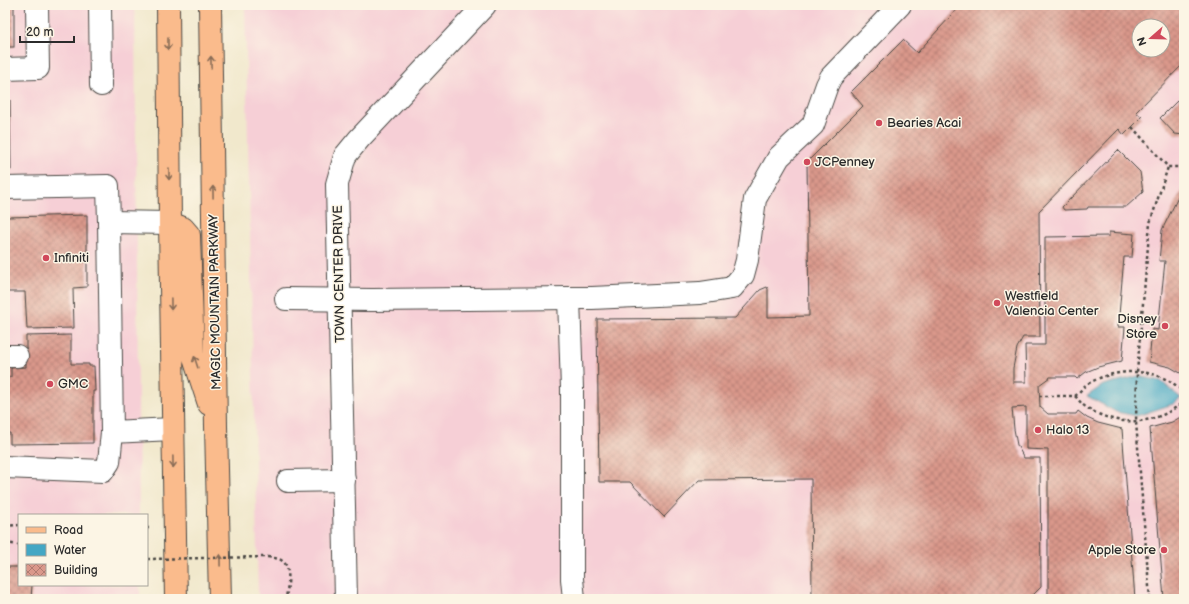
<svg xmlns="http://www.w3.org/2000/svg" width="1189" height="604" viewBox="0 0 1189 604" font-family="'Balsamiq Sans',sans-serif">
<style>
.built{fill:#f6cfd6;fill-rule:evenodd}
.water{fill:#44a7c4;stroke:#386978}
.building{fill:url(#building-cross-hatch);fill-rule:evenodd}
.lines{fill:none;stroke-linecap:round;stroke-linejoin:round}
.minor-casing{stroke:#494743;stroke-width:24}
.major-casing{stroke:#494743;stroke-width:24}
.path{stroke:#494743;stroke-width:2.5;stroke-dasharray:3 3;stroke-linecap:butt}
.minor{stroke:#fff;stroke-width:22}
.major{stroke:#fabb8c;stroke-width:22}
.path-bridge{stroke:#494743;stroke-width:2.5;stroke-dasharray:3 3;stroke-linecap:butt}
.oneway{stroke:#886c57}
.poi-dot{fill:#d1495b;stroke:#fcf5e5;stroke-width:1.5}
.labels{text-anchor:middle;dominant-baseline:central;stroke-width:3;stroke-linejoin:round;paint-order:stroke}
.poi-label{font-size:13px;fill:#2b2b2b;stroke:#fcf5e5;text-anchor:start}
.street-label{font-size:13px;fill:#2b2b2b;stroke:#fcf5e5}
</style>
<defs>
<pattern id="building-cross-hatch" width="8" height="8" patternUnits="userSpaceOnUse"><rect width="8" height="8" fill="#da988b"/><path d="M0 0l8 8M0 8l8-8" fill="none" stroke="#b17c72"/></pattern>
</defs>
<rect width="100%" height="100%" fill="#fcf5e5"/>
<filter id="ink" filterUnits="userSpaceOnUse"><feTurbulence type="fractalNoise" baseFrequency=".025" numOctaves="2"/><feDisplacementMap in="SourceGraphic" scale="8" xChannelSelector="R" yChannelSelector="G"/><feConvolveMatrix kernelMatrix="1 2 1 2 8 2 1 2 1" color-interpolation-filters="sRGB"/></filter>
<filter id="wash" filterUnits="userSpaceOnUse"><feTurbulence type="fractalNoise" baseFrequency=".012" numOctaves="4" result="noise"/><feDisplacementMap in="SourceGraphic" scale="16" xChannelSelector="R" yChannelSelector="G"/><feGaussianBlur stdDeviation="0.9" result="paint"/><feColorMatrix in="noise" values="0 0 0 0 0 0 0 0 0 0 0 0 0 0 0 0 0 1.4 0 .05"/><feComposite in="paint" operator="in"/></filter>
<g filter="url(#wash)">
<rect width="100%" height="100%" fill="#f1e8cc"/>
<g class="built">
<path d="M5,5H135L139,515H19V585H140V599H5Z"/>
<path d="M245,5H1184V599H258ZM1139,26H1163V50H1139Z"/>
</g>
<path class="water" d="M1138,376L1161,381L1181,398L1173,404L1137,416L1116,412L1087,396L1103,385Z"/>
<g id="blocks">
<g class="building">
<rect x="5" y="5" width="9" height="42"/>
<path d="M961,5H1184V37L1183,38L1184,39V63L1136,112L1142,117L1124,135L1119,129L1039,211L1040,337H1023L1017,348L1013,368V382H1026L1025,345H1045V237L1109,236V232L1134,234L1132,257H1124L1118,327H1125L1122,361L1098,367L1086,372L1077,379L1075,377H1050L1039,385L1040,407L1048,414H1076L1078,411L1087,418L1098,423L1122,429L1135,599H1048V450L1026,449V407L1012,408L1014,429L1017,445L1024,458H1040L1041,587L1029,599H812L811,479L699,480L664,517L630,482H599L597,319L735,318L760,290L767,287L768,289V317L809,316L807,162L863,106L851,92L903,40L917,53ZM1139,26H1163V50H1139Z"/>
<path d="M1184,94V135L1175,134L1160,118Z"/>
<path d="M10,100L11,170H5V101Z"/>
<path d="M1118,150L1140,172L1143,192L1126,207H1088L1087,209L1064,210L1062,207Z"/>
<path d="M1184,185V375L1170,367L1149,362L1152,329L1158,330L1165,261H1159L1162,230Z"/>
<path d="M87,215V287L73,288L74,328L27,329L25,292H5V228H7V217Z"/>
<path d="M71,335V364H89V366H94L95,391H93V443L10,444V433H5V377H11V368L26,367V336Z"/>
<path d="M1184,415V599H1164L1150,428L1172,422Z"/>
<path d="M5,567H19V585H32L31,599H5Z"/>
</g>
</g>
</g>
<g filter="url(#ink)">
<use href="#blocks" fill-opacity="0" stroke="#494743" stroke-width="1"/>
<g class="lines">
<g class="minor-casing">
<g id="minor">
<path d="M100,5L101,85"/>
<path d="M5,69L38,68L37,5"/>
<path d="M5,188L108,186L109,222"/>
<path d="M170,223L109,222L112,432L172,429"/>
<path d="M286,299L372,300L569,298"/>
<path d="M5,356H17"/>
<path d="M5,467L103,471L109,462L112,432"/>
<path d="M288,481L344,480"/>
<path d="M346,599L337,184L345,156L359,139L485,5"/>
<path d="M574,599L572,579V389L569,298H592L700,293L732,288L743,275L747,260L755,199L779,157L813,125L827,85L831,77L900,5"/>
</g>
</g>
<g class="major-casing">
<g id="major">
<path d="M168,5L170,223L176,599"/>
<path d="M210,5L216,426L220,599"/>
<path d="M170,223L183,228L189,235L193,355L209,404"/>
</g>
</g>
<g class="path">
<path d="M1132,127L1168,167H1184"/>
<path d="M1039,396H1075C1079,400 1082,405 1086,407C1117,428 1156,426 1184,401"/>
<path d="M1075,396C1079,393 1082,388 1086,385C1104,373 1131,369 1152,374C1163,376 1175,384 1184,392"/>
<path d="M5,526L19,525"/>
<path d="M147,528H149"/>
<path d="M5,543L19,545"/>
<path d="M268,557C272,558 277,558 281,560C293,567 287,588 286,599"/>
<path d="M1150,599L1136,422L1137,372L1150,223L1168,167"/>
</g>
<use href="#minor" class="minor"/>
<use href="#major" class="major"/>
<path class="path-bridge" d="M147,559L268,557"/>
</g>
<defs><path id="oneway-shaft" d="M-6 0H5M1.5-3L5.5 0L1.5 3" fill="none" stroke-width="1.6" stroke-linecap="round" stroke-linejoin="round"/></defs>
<g class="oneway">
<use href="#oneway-shaft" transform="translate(168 44) rotate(90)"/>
<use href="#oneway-shaft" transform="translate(211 62) rotate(-91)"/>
<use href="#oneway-shaft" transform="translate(169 174) rotate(90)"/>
<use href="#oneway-shaft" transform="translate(213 192) rotate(-91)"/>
<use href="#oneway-shaft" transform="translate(171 304) rotate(89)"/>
<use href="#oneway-shaft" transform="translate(196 362) rotate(-108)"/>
<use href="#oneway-shaft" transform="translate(173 462) rotate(89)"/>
<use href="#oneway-shaft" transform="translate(220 560) rotate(-91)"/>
</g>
</g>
<g class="poi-dot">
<circle cx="879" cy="123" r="4"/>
<circle cx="807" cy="162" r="4"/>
<circle cx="46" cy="258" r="4"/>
<circle cx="997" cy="303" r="4"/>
<circle cx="1165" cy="326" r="4"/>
<circle cx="50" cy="384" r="4"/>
<circle cx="1038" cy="430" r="4"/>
<circle cx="1164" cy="550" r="4"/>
</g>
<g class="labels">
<g class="poi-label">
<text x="887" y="123">Bearies Acai</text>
<text x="815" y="162">JCPenney</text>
<text x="54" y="258">Infiniti</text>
<text x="1005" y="296">Westfield<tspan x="1005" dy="15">Valencia Center</tspan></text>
<text x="1157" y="319" text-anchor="end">Disney<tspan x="1157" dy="15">Store</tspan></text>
<text x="58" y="384">GMC</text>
<text x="1046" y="430">Halo 13</text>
<text x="1156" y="550" text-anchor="end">Apple Store</text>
</g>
<g class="street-label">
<text transform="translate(339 274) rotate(-91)">TOWN CENTER DRIVE</text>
<text transform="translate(215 302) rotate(-91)">MAGIC MOUNTAIN PARKWAY</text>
</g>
</g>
<rect width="1189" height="604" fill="none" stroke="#fcf5e5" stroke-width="20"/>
<rect x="18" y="514" width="130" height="72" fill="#fcf5e5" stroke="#a8a49b"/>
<rect x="26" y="527" width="20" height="6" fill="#fabb8c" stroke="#a8a49b"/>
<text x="54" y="534" font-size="12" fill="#2b2b2b">Road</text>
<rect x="26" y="544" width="20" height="12" fill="#44a7c4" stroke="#a8a49b"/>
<text x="54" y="554" font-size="12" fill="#2b2b2b">Water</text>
<rect x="26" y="564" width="20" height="12" fill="url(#building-cross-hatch)" stroke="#a8a49b"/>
<text x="54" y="574" font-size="12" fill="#2b2b2b">Building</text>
<g transform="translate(1151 38) rotate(250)"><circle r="19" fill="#fcf5e5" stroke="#a8a49b"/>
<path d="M0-3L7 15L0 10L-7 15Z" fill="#d1495b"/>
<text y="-6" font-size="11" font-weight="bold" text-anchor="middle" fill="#2b2b2b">N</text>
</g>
<path d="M20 36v6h54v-6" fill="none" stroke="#2b2b2b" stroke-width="2"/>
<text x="26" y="36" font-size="12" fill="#2b2b2b" stroke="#fcf5e5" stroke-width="3" paint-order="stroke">20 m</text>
</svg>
